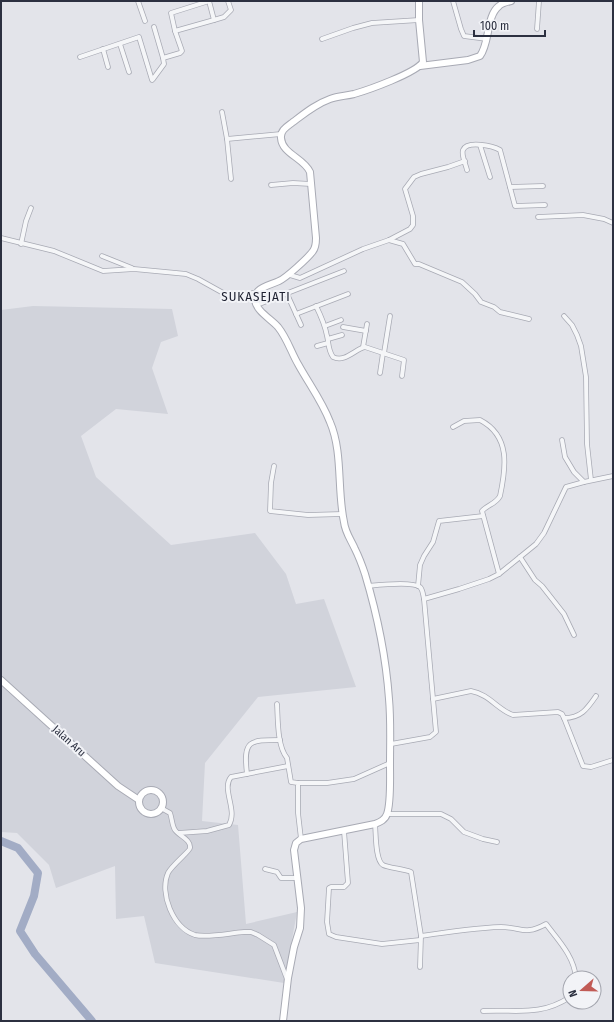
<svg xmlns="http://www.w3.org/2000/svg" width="614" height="1022" viewBox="0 0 614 1022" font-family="'Fira Sans Condensed',sans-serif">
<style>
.built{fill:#d1d3db}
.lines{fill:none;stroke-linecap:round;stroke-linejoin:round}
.river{stroke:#a2acc5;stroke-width:8}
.street-casing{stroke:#a8aab4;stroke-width:5.5}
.secondary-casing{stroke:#a8aab4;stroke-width:8}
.street{stroke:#f5f6f8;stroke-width:4}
.secondary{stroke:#fff;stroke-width:6}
.labels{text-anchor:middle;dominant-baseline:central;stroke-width:4;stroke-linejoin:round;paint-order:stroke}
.street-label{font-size:11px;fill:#2c3040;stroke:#f2f3f7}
.quarter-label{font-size:13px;letter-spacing:1px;fill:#1e2131;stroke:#f2f3f7}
</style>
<rect width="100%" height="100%" fill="#e3e4ea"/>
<path class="built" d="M33,306L172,309L178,336L161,342L152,368L168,414L116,409L81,436L96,477L171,545L255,533L286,574L296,604L324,599L356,687L258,697L205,763L202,821L238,825L246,924L297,912L284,983L155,963L144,916L116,919L115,866L56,888L49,865L17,833L1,832V310Z"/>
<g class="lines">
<path class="river" d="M1,841L18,848L38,873L34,896L20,931L35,954L92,1021"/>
<g class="street-casing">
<g id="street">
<path d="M138,1L145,21"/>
<path d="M209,1L214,20L224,17L231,10L228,1"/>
<path d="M453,1L461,29L464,36L487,39"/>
<path d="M154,27L163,58"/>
<path d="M537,29L539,1"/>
<path d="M175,31L171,13L209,1"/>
<path d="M322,39L353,28L372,23L419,20"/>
<path d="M120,44L129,72"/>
<path d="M103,49L108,67"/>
<path d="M80,57L139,37L152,80L153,79L164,64L163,58L180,53L182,51L175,31L214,20"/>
<path d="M222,112L227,139L231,179"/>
<path d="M227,139L281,134"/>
<path d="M480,145L490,177"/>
<path d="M467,170C466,165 461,155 463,150C467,140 493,146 500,150L515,206L545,205"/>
<path d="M271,185L293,183L311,184"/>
<path d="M510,187L543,186"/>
<path d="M538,217L583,215L604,219L613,223"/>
<path d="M1,238L54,251L103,271L134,269L176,273L186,274L198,279L225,294L239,296L257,292"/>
<path d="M389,240L403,244L415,264H419L462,282L475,294L481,302L494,307L500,312L529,319"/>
<path d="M21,244L26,221L31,208"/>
<path d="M102,256L132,268"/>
<path d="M290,275L300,278L363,249L389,240L410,229L413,225V216L405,189L414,177L421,174L448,167L465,161"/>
<path d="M287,294L301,325"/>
<path d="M257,305L344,271"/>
<path d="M316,306C321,316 325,325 327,336C329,344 328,350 333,357C345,363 355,349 365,347L404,360L402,376"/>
<path d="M296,314L348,294"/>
<path d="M564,316L572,325L577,335L581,346L586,377L587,444L591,480"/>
<path d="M325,326L341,320"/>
<path d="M343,327L366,331"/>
<path d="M328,339L342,335"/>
<path d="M317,346L328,343"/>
<path d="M363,347L367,324"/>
<path d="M384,353L390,316"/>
<path d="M380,373L383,353"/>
<path d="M453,427L464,421L480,420C511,436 506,468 500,496C496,504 487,505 482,511L499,574"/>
<path d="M562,440L565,457L574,472L584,482"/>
<path d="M274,466L271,483L270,511L308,515L342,514"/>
<path d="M520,557L535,580L542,586L564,614L574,635"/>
<path d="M368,586C378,585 412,581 420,587C423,590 423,595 424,599L459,589L489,579L499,574L520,557L536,544L544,533L566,487L584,482L613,476"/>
<path d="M418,586L420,565L424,556L433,542L439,521L483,516"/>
<path d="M433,699L471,691C489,694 498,710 513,715L558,712L562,714L564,718L583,766L591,767L613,760"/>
<path d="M277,704C278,719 277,746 287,758L291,782L298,783V813L301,839"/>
<path d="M564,718C581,718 587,709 596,696"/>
<path d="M391,744L430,737L436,732L424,599"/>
<path d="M247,774C243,740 249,740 280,740"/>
<path d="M298,783H327L354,779L390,763"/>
<path d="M161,808L170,813C172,818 172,826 175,830C179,836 191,839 190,848C190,851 172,865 168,873C159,893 173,928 195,935C208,938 230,933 244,932H251L258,935L274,945L287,979"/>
<path d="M387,814H441L451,819L464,832L483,839L497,842"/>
<path d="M375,824C376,833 375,860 383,865C389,868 404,869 411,872L421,936L420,967"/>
<path d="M344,831L348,883L344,887H331L329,888L327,922L329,934L336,937L382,944L420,940"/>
<path d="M179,833L207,831L229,825C238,810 221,789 231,777L288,766"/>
<path d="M265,869L277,872L281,878H298"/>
<path d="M421,936C447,932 474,928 501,927C522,927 524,936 546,924C558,940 574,956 576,978"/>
<path d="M483,1011C515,1009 540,1017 570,997"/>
</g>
</g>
<g class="secondary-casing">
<g id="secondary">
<path d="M420,66L468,60L480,56C490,43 486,16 499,6C502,3 507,2 511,1"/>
<path d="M1,680L118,786L139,800"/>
<circle cx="151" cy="802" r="12"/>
<path d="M283,1021L288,978L294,947L300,928L301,908L294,850L296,843L301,839L375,824C380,822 385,820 387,814C391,803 390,778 390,765C390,743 391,721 389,699C386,657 377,614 365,574C362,565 359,557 355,549C351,540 345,532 344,522C337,490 343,452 330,422C322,401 309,384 298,364C291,352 287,338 278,327C271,319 256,311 255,300C255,297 257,293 258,291C263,286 273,284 279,281C286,278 309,257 313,251C316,247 316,243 316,238L310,172C304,158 282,154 281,138C280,130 288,126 293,122C305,113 316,104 330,99C338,96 346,96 354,94C368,90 416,73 423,62L419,20V1"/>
</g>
</g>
<use href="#street" class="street"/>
<use href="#secondary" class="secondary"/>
</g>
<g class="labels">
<g class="street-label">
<text transform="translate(69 741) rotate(42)">Jalan Aru</text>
</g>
<g class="quarter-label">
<text x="256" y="296">SUKASEJATI</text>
</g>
</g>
<rect width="614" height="1022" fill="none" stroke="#2c3040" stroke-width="4"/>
<g transform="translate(582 990) rotate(250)"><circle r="19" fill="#f2f3f7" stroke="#a3a5ae"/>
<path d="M0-3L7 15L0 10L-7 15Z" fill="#c15b56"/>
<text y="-6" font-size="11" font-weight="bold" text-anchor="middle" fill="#2c3040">N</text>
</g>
<path d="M474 30v6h71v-6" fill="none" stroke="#2c3040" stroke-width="2"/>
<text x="480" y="30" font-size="12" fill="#2c3040" stroke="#f2f3f7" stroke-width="3" paint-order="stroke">100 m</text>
</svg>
